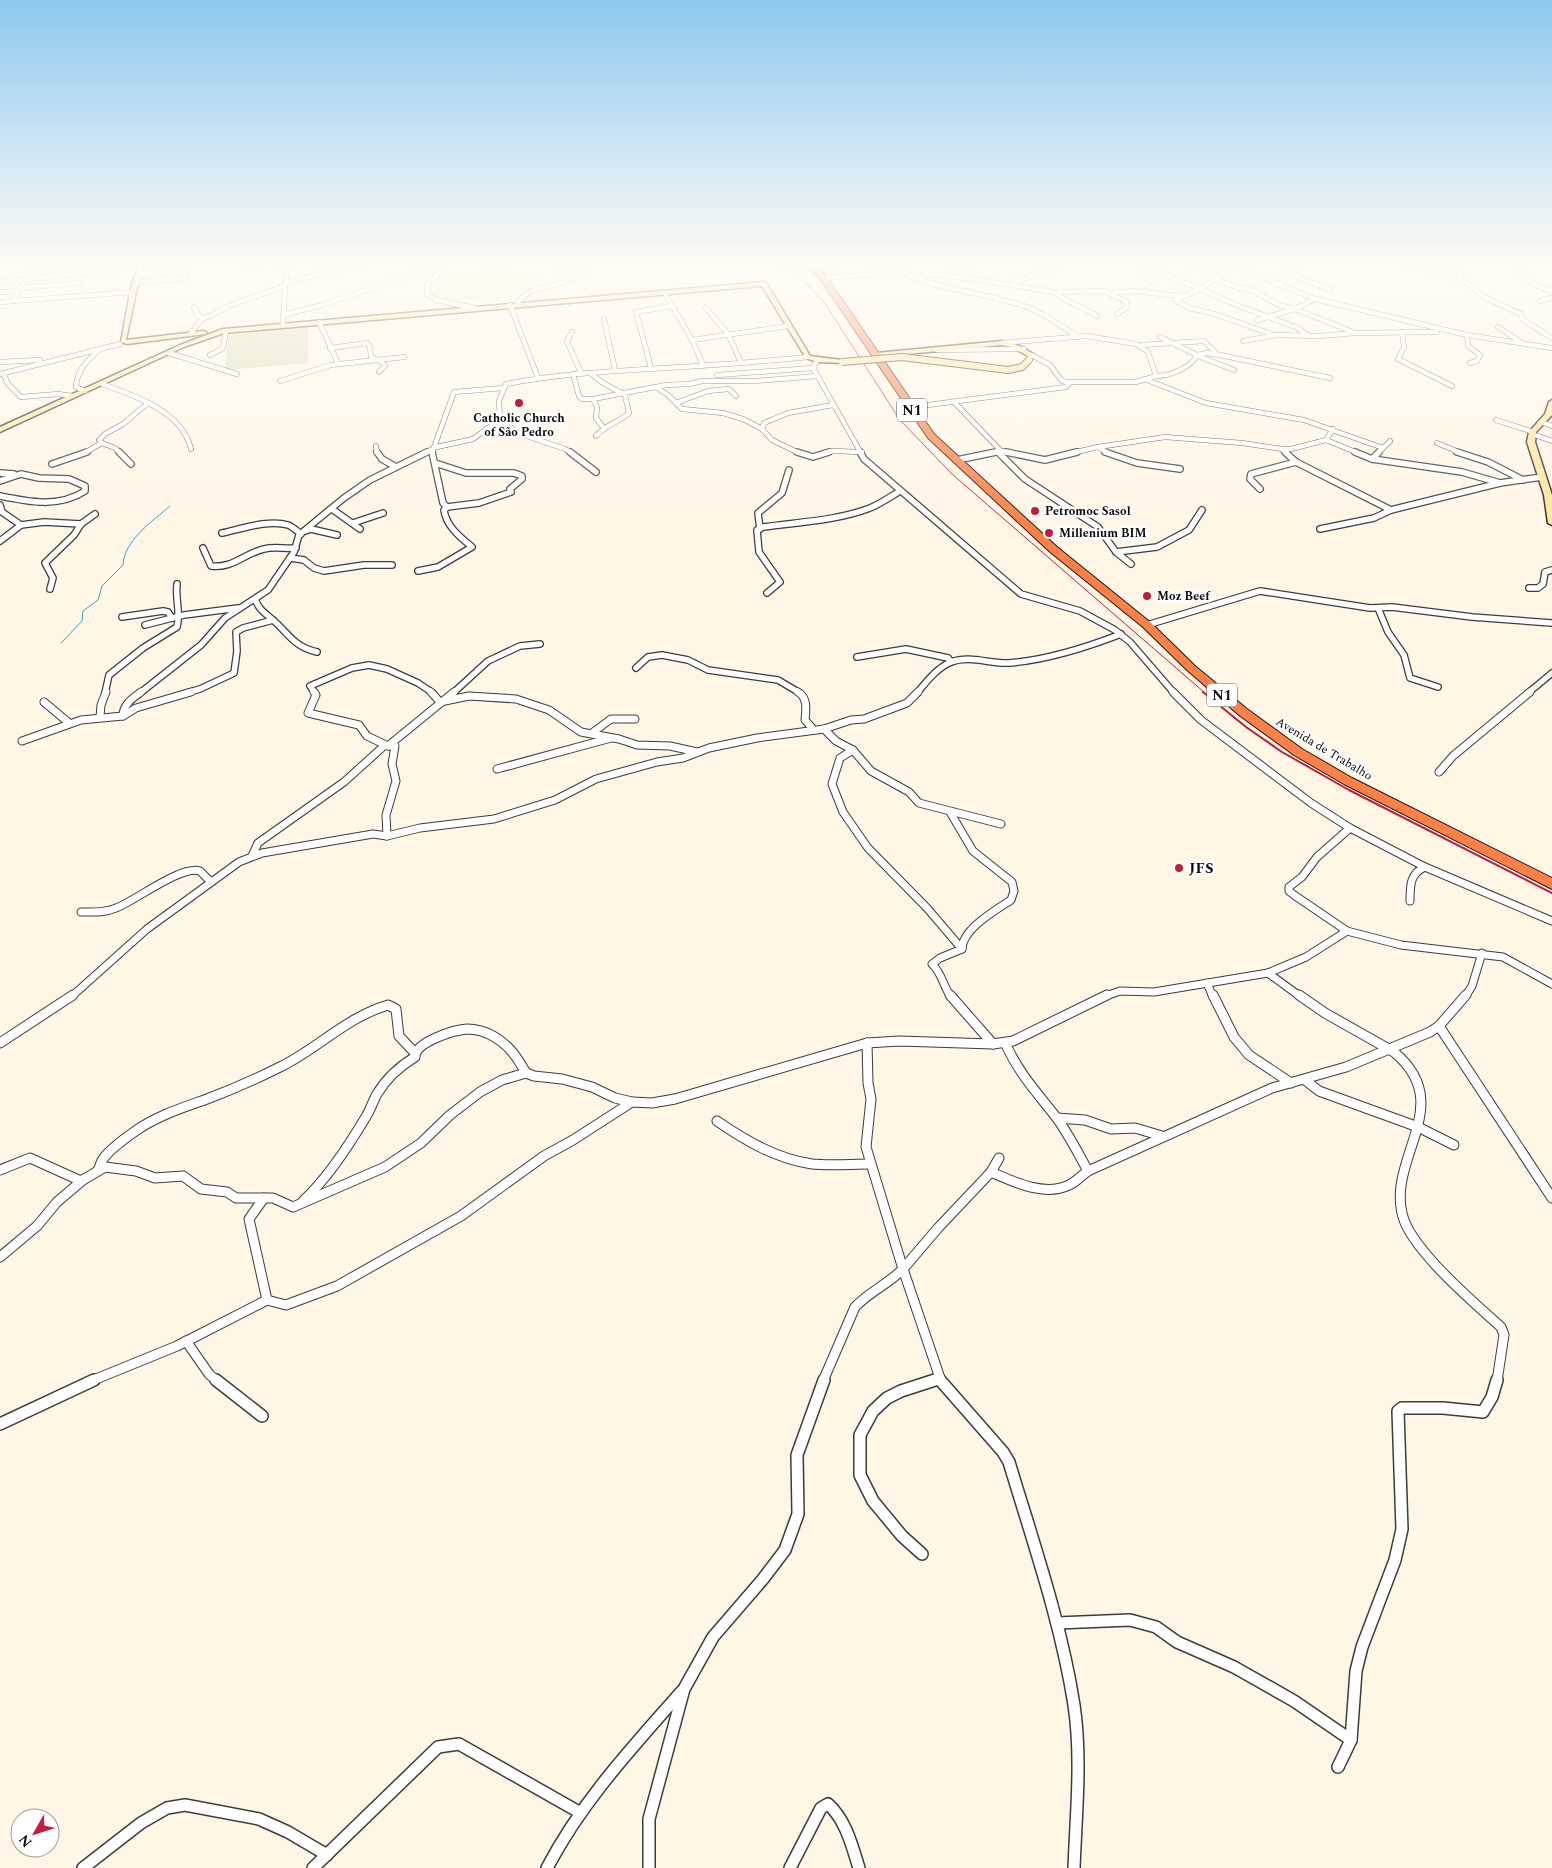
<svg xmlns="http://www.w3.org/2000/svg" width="1552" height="1868" viewBox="0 0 1552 1868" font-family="Spectral,serif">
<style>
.cemetery{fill:#d9e0b8}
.pitch{fill:#e7f1c1}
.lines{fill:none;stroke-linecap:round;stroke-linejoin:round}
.stream{stroke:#2ca8d3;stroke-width:1}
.street-far4-casing{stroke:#3c3c3c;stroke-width:5.5}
.street-far3-casing{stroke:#3c3c3c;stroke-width:8}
.street-far2-casing{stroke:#3c3c3c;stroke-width:9}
.street-far1-casing{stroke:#3c3c3c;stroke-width:11}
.street-casing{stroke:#3c3c3c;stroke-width:14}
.secondary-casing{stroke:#2b2b2b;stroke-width:3}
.highway-casing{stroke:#1a1a1a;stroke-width:2}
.street-far4{stroke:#fff;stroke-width:4.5}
.street-far3{stroke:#fff;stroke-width:5.5}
.street-far2{stroke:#fff;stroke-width:7}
.street-far1{stroke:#fff;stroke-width:9}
.street{stroke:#fff;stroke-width:11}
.secondary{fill:#ffe7a1;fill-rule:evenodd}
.highway{fill:#fc8047;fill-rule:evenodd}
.rail-far1{stroke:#be1d3b;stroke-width:1}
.rail{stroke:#be1d3b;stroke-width:2}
.secondary-bridge-casing{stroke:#2b2b2b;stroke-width:8;stroke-linecap:butt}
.secondary-bridge{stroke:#ffe7a1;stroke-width:6}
.poi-dot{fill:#be1d3b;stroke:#fff;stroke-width:2}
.labels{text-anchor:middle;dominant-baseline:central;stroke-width:5;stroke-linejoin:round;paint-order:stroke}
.far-poi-label{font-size:12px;font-weight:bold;fill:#090909;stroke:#fff;text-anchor:start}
.far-street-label{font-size:12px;fill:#090909;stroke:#fff}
.shield{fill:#fff;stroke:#535353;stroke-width:1}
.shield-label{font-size:14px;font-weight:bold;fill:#090909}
.poi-label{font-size:15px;font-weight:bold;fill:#090909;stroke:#fff;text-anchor:start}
</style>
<rect width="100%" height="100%" fill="#fff6e6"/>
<path class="cemetery" d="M308,327V363L225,370L228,335Z"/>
<path class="pitch" d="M504,271C510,271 559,275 536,290C525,297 510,297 498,298V301L477,302L476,300H440L428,292L430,284C450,269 480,272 504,271Z"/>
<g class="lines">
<path class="stream" d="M61,643L82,621L83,611L98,600L102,586L123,565C124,540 153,521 170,506"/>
<g class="street-far4-casing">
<g id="street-far4">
<path d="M247,263H260"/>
<path d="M280,263L286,273L283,325"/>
<path d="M829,263L839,277"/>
<path d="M1140,263L1239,306L1298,328L1308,336"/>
<path d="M1190,263L1218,275"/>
<path d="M1227,263L1315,299L1467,335L1552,348"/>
<path d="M1405,263L1467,283L1484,297L1521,314L1523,320L1552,338"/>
<path d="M1458,263L1462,281"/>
<path d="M439,265L438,274L427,285V294L436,300L475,308"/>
<path d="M1233,266L1201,289L1175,300L1189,308L1215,314L1271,334"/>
<path d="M46,267L87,263"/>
<path d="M1419,268L1431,263"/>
<path d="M558,270L577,263"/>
<path d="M902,272C941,291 984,292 1024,306C1044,313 1061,326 1078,337"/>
<path d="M947,272L969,268"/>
<path d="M1518,273L1538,286L1552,291"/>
<path d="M1292,275L1330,290"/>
<path d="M909,276L936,275L975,279L1053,292L1105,291L1127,302V307L1117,314"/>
<path d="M823,278L902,272L904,268L899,263"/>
<path d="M1215,279L1239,288L1250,289L1279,305L1295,309L1353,332"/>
<path d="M1151,281L1140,274L1154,269"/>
<path d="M0,282L141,267"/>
<path d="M137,282L182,279L185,277L186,272L177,271L138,275"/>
<path d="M286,283L362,263"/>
<path d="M1011,284L1056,267"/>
<path d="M1278,285L1300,269L1286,263"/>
<path d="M19,288L79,283"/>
<path d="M0,292L18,291"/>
<path d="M665,293L692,340L703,365"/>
<path d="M1055,293C1068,303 1084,307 1097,316"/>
<path d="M1109,293L1133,291L1182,296"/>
<path d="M13,301L31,268V263"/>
<path d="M1540,301L1552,298"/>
<path d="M0,302L133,292"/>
<path d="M517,304C530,279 574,293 587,263"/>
<path d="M510,305L538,378"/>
<path d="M194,307L198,316L203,318"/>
<path d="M705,307L728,334L741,362"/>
<path d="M283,315L322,305L438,267L443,263"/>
<path d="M604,319L615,370"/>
<path d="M1257,320L1295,309L1315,299"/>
<path d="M319,322L338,363"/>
<path d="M1498,327L1522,343"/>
<path d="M572,332L567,341L581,373"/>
<path d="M1402,332L1404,347L1398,359L1452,386"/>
<path d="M190,334L203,318L213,315L228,306L285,286"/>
<path d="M1467,335L1468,346L1480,355L1477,361L1470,363"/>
<path d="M1160,337L1197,355L1207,353L1220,355L1330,378"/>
<path d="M692,340L788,326"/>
<path d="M1243,341L1276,335L1320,336L1355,333L1437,332"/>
<path d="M1002,343L1086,336L1136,344L1148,352L1156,376L1136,382H1067L1062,381L1050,365L1032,355"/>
<path d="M1142,345L1204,341L1217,354"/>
<path d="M330,348L367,343L370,347L371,357L382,362L385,366L379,372"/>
<path d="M937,350L1024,349"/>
<path d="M169,353L237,374"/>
<path d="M210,355L223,348L226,331"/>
<path d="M1198,356L1234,370"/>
<path d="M817,360L813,368L861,453"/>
<path d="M0,362L40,360"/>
<path d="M651,368L636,312L671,306"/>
<path d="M3,373L8,384L21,397L58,394L73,396"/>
<path d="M590,373L603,383L625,395L629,413C619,422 605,425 596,436"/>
<path d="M0,374L120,344"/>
<path d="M573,374L579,396L582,399H593L666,385L690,384L702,381H755L817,376"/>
<path d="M717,375L813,368"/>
<path d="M1156,376C1170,376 1192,367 1197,355"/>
<path d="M1147,380L1206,403L1304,420L1383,448"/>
<path d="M280,381L331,365L404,357"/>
<path d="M102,384C134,395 183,412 191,449"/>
<path d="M656,387L668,395L682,409L723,413L743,419L762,429L772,440L799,453"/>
<path d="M85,391L76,387C77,370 87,361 99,350"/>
<path d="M593,399L597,407L596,418L603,427"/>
<path d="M954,402L1001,451"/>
<path d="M676,403L708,391L729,389L736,396"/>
<path d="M920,406L1066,387L1069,383"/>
<path d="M500,419L518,433L565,449L572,453"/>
<path d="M1496,420L1533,432"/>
<path d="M1541,422L1552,426"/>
<path d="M762,429L764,423L788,413L833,405"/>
<path d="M1532,434L1552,441"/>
<path d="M1326,440L1358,453"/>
<path d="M102,443L99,440L105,434L123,424L148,403"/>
<path d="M1437,443L1461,453"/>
<path d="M376,446L377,453"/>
<path d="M1098,447L1108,453"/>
<path d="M1282,449L1287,453"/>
<path d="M84,453L102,443L115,448L120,453"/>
<path d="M424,453L437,447L473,439L500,419L499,401L506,384C574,371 643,370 712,365C744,363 776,360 808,357"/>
<path d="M432,453L454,392L503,388"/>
<path d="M825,453L832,451L862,452"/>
<path d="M990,453L1001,451L1012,453"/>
<path d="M1072,453L1098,447L1165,437L1242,443L1282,449H1291L1326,440L1333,429"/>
<path d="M1378,453L1390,441"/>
</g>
</g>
<g class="street-far3-casing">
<g id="street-far3">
<path d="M119,452L131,464"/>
<path d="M377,452L382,459L396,467"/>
<path d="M570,452L596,472"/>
<path d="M797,452L813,457L829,452"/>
<path d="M860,452L864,459L1021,594L1080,611L1115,630L1130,642L1174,693"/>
<path d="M998,452L1025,479L1098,527L1116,552L1131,564"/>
<path d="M1006,452L1045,460L1077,452"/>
<path d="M1105,452L1137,463L1180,469"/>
<path d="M1285,452L1296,462L1391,510L1374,518L1320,529"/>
<path d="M1355,452L1372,459L1462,472L1500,483"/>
<path d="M1457,452L1488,462L1523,480"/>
<path d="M1372,459L1379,452"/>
<path d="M957,460L996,452"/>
<path d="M435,463L466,473H514L522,476V479L510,489L511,492L479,503L447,507"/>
<path d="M52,464L87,452"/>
<path d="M0,473L14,474"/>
<path d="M0,481L21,474L39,478L69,479L85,486V491C59,508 29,502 0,496"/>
<path d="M1260,489L1250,479L1251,474L1296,462"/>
<path d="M0,505L2,512L21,525L0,541"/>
<path d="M332,509L360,529"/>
<path d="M1391,510L1500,483L1542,477"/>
<path d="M353,523L383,513"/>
<path d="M21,525L44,522L81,524"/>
<path d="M760,529L758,513L782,493L789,470"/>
<path d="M305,531L311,529L337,535"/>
<path d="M222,533C241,529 269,519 288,525C293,527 297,531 301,534"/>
<path d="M203,548L211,566C232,569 245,553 264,549C274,546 285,549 296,548"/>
<path d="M1116,552L1157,547L1189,530L1202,510"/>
<path d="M290,558L304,560L314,568L324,571L364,565H392"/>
<path d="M418,571L438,567L472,547C460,537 446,526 444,510L447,507L443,503L432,452"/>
<path d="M1529,588H1538L1543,584L1545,572L1552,570"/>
<path d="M50,589L53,578L45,563L74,535L81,524L95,514"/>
<path d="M767,593L780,582L759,552L757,530L763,527C798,522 836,521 870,508C880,504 890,497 900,491"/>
<path d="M255,599C259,610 264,612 273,620C289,634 293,646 317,652"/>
<path d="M1378,608L1388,632L1404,655L1410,678L1438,687"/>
<path d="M122,617L163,611L168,612L172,618"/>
<path d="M145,625L184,615L238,608"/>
<path d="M1147,625L1260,591L1370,608L1392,607L1472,617L1552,623"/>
<path d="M857,657L906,649L948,658L951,662"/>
<path d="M636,668L648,657L662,655L688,660L708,670L778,680L800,693"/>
<path d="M105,693L109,675L143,648L177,627C181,613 175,599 177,584"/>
<path d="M140,693L201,645L225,618L268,590L294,552L299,535L344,498L370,480L427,452"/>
<path d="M186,693L200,689L234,673L237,651L236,632L243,628L273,620"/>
<path d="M315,693L310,686L352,668L369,665L387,669L418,683L433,693"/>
<path d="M453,693L488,661L520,646L540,644"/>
<path d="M917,693C927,681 937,668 951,662C970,655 990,664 1009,663C1047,660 1085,648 1121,634"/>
<path d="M1528,693L1552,673"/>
</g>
</g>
<g class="street-far2-casing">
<g id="street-far2">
<path d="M314,692L316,695L308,713L359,725L367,736L388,746"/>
<path d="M431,692L440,702L469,696L516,699L549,710L581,732L619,739L637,745L670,746L697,752"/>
<path d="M798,692C808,698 806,710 805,720L814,730"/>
<path d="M1173,692L1201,720L1311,803L1350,828"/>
<path d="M44,702L69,723"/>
<path d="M123,716C123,704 133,698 141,692"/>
<path d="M100,717L101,705L106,692"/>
<path d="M824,729L836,741L853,750L871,771L909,792L919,803L1001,824"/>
<path d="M592,733L611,719H635"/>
<path d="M22,741L81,720L123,716L136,708L191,692"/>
<path d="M853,750L840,758L832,784L843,812L868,848L927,908L962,949"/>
<path d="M497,769L611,738"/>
<path d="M1439,772L1453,756L1530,692"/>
<path d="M950,812L973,851L1012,882L1014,891L1011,900C996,910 962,929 962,949L940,958L932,964C942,973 943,986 951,997"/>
<path d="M387,836L386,815L396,781L392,764L395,746H388L454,692"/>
<path d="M252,856L258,843L344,782L385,745"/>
<path d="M1410,901C1410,886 1410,873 1425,867"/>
<path d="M81,912C92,912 105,913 116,908C135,901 181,865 200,871L211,882"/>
<path d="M1552,921L1425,867L1350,828L1317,857L1302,877L1289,887V891L1294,895L1347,931L1401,945L1503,957L1552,984"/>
<path d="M1268,973L1301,997"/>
<path d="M1207,983L1213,997"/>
<path d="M71,997L147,929L239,862L262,853L373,834L387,836L420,828L494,819L555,800L596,779L657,762L683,758L709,748L757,738L824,729L851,720L864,719L907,703L918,692"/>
<path d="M1103,997L1120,991L1154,992L1268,973L1306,957L1347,931"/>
<path d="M1465,997L1472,986L1482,953"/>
</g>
</g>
<g class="street-far1-casing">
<g id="street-far1">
<path d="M950,995L993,1044"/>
<path d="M1213,995L1234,1037L1249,1055L1291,1083"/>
<path d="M1299,995L1325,1013L1394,1052C1459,1106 1383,1160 1404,1220C1416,1253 1474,1303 1501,1327L1504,1335L1497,1381"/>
<path d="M1439,1026L1552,1198"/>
<path d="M0,1043L73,995"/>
<path d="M1005,1043C1020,1075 1035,1090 1056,1117C1068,1133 1078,1153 1088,1171"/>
<path d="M1305,1080L1319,1091L1418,1127L1454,1145"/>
<path d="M1057,1118L1085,1120L1111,1129L1135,1128L1162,1136"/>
<path d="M717,1121C746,1141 777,1159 812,1164C831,1166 851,1164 870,1164"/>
<path d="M0,1170L30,1158L81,1181L105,1167L136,1171L155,1178L183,1176L201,1189L227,1192L236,1198H273L293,1207L385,1167L421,1143L450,1115L480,1092L502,1080L526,1073L534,1076L562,1079L592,1087L615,1098L632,1102"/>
<path d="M96,1172C101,1169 99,1164 103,1159C110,1149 124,1139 134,1132C156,1116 182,1108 207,1099C231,1090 256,1079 280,1067C317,1049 347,1017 388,1005L396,1009L399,1036L415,1053"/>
<path d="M991,1172L999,1158"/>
<path d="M264,1198L249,1219L267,1300"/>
<path d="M303,1201C326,1180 351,1142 367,1115C371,1108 373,1101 377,1094C386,1079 400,1066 415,1057C415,1042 454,1030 467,1029C475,1029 486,1032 493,1036C509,1045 517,1057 526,1073"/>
<path d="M0,1257L37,1226L57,1202L84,1179"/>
<path d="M186,1341L209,1374L217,1381"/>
<path d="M91,1381L177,1346L267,1300L286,1305L337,1286L461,1216L544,1156L573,1140L632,1102L652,1103L675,1099L867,1043L899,1041L993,1044L1013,1041L1107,995"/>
<path d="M823,1381L855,1307C869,1292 888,1284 903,1269L866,1147L871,1099L868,1083L867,1043"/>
<path d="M931,1381L939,1379"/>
<path d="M941,1381L903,1269L938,1228L991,1172C1014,1182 1044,1197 1069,1185C1076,1182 1082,1175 1088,1171L1272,1088L1346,1067L1430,1032L1439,1026L1466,995"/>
</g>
</g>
<g class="street-casing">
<g id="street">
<path d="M216,1380L262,1416"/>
<path d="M940,1380L1003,1452L1009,1462C1033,1542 1061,1622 1074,1705C1082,1758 1076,1814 1074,1868"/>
<path d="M0,1424L94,1380"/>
<path d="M922,1554L902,1536L873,1501L860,1475V1435L873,1411L887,1398L901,1391L935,1380"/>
<path d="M1057,1623L1130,1620L1156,1627L1177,1642L1234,1667L1294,1701L1351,1740"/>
<path d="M1338,1767L1351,1740L1356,1671L1362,1647L1395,1560L1402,1529L1398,1411L1402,1408H1443L1483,1412L1492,1397L1497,1380"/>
<path d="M83,1868L141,1823L167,1808L185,1805L259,1819L288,1832L327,1855"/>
<path d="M313,1868L438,1747L459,1744L579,1812"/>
<path d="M547,1868C582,1801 632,1748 681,1692"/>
<path d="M649,1868V1819L684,1689L713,1637L763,1579L785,1550L798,1514L797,1455L824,1380"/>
<path d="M790,1868L821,1808L828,1804C846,1820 852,1846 859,1868"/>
</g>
</g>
<g class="secondary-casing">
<g id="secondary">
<path d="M139,263H145L136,292L126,340L204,331L206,332V334L127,344L121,342L130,292Z"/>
<path d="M764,282L767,284L810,356L842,360L844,361V363L817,362L806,358L762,286L224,333L184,347L0,432V427L180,345L223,329Z"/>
<path d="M1002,341L1020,346L1035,355L1031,361H1027L1028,356L1012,347L1002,345L876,357L873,355L876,353Z"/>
<path d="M1552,400V415L1536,432L1535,442L1552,495V525L1548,523L1544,495L1527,442L1529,432L1545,414L1549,402Z"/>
</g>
</g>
<g class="highway-casing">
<path id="highway" d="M804,263H812L826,276L934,434L1057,547L1151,623L1195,666L1247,709L1302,749L1352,778L1552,878V889L1344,784L1294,755L1239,715L1187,670L1143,627L1049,551L928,438L820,279Z"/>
</g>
<use href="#street-far4" class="street-far4"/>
<use href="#street-far3" class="street-far3"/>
<use href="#street-far2" class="street-far2"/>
<use href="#street-far1" class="street-far1"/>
<use href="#street" class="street"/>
<use href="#secondary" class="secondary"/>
<use href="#highway" class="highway"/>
<path class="rail-far1" d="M780,263L803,280L824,302L900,420L952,474L1205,693"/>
<path class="rail" d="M1203,692L1246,727L1282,752L1349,790L1552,893"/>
<g class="secondary-bridge-casing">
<path id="secondary-bridge" d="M842,362L902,357L1008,370L1022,367L1029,360"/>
</g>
<use href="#secondary-bridge" class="secondary-bridge"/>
</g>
<linearGradient id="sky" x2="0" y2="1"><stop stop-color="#8ec8ef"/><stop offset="0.5" stop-color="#fffbf4"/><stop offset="1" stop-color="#fffbf4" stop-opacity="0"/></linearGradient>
<rect width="1552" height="525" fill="url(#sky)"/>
<g class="poi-dot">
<circle cx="519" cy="403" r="5"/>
<circle cx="1035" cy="511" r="5"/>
<circle cx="1049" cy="533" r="5"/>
<circle cx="1147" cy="596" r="5"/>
<circle cx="1179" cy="868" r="5"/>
</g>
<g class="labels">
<g class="far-poi-label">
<text x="519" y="418" text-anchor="middle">Catholic Church<tspan x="519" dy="14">of São Pedro</tspan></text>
<text x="1045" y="511">Petromoc Sasol</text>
<text x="1059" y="533">Millenium BIM</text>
<text x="1157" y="596">Moz Beef</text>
</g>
<g class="far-street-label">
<text transform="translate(1324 749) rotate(31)">Avenida de Trabalho</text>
</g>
<g class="shield">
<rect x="897" y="398.5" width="30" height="23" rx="4"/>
<rect x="1207" y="683.5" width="30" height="23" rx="4"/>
</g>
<g class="shield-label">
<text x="912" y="410">N1</text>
<text x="1222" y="695">N1</text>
</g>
<g class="poi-label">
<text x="1189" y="868">JFS</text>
</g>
</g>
<g transform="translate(35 1833) rotate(231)"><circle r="24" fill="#ffffff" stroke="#9d9d9d"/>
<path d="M0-4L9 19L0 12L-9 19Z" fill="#be1d3b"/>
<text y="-8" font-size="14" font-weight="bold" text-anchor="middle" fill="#090909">N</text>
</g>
</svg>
